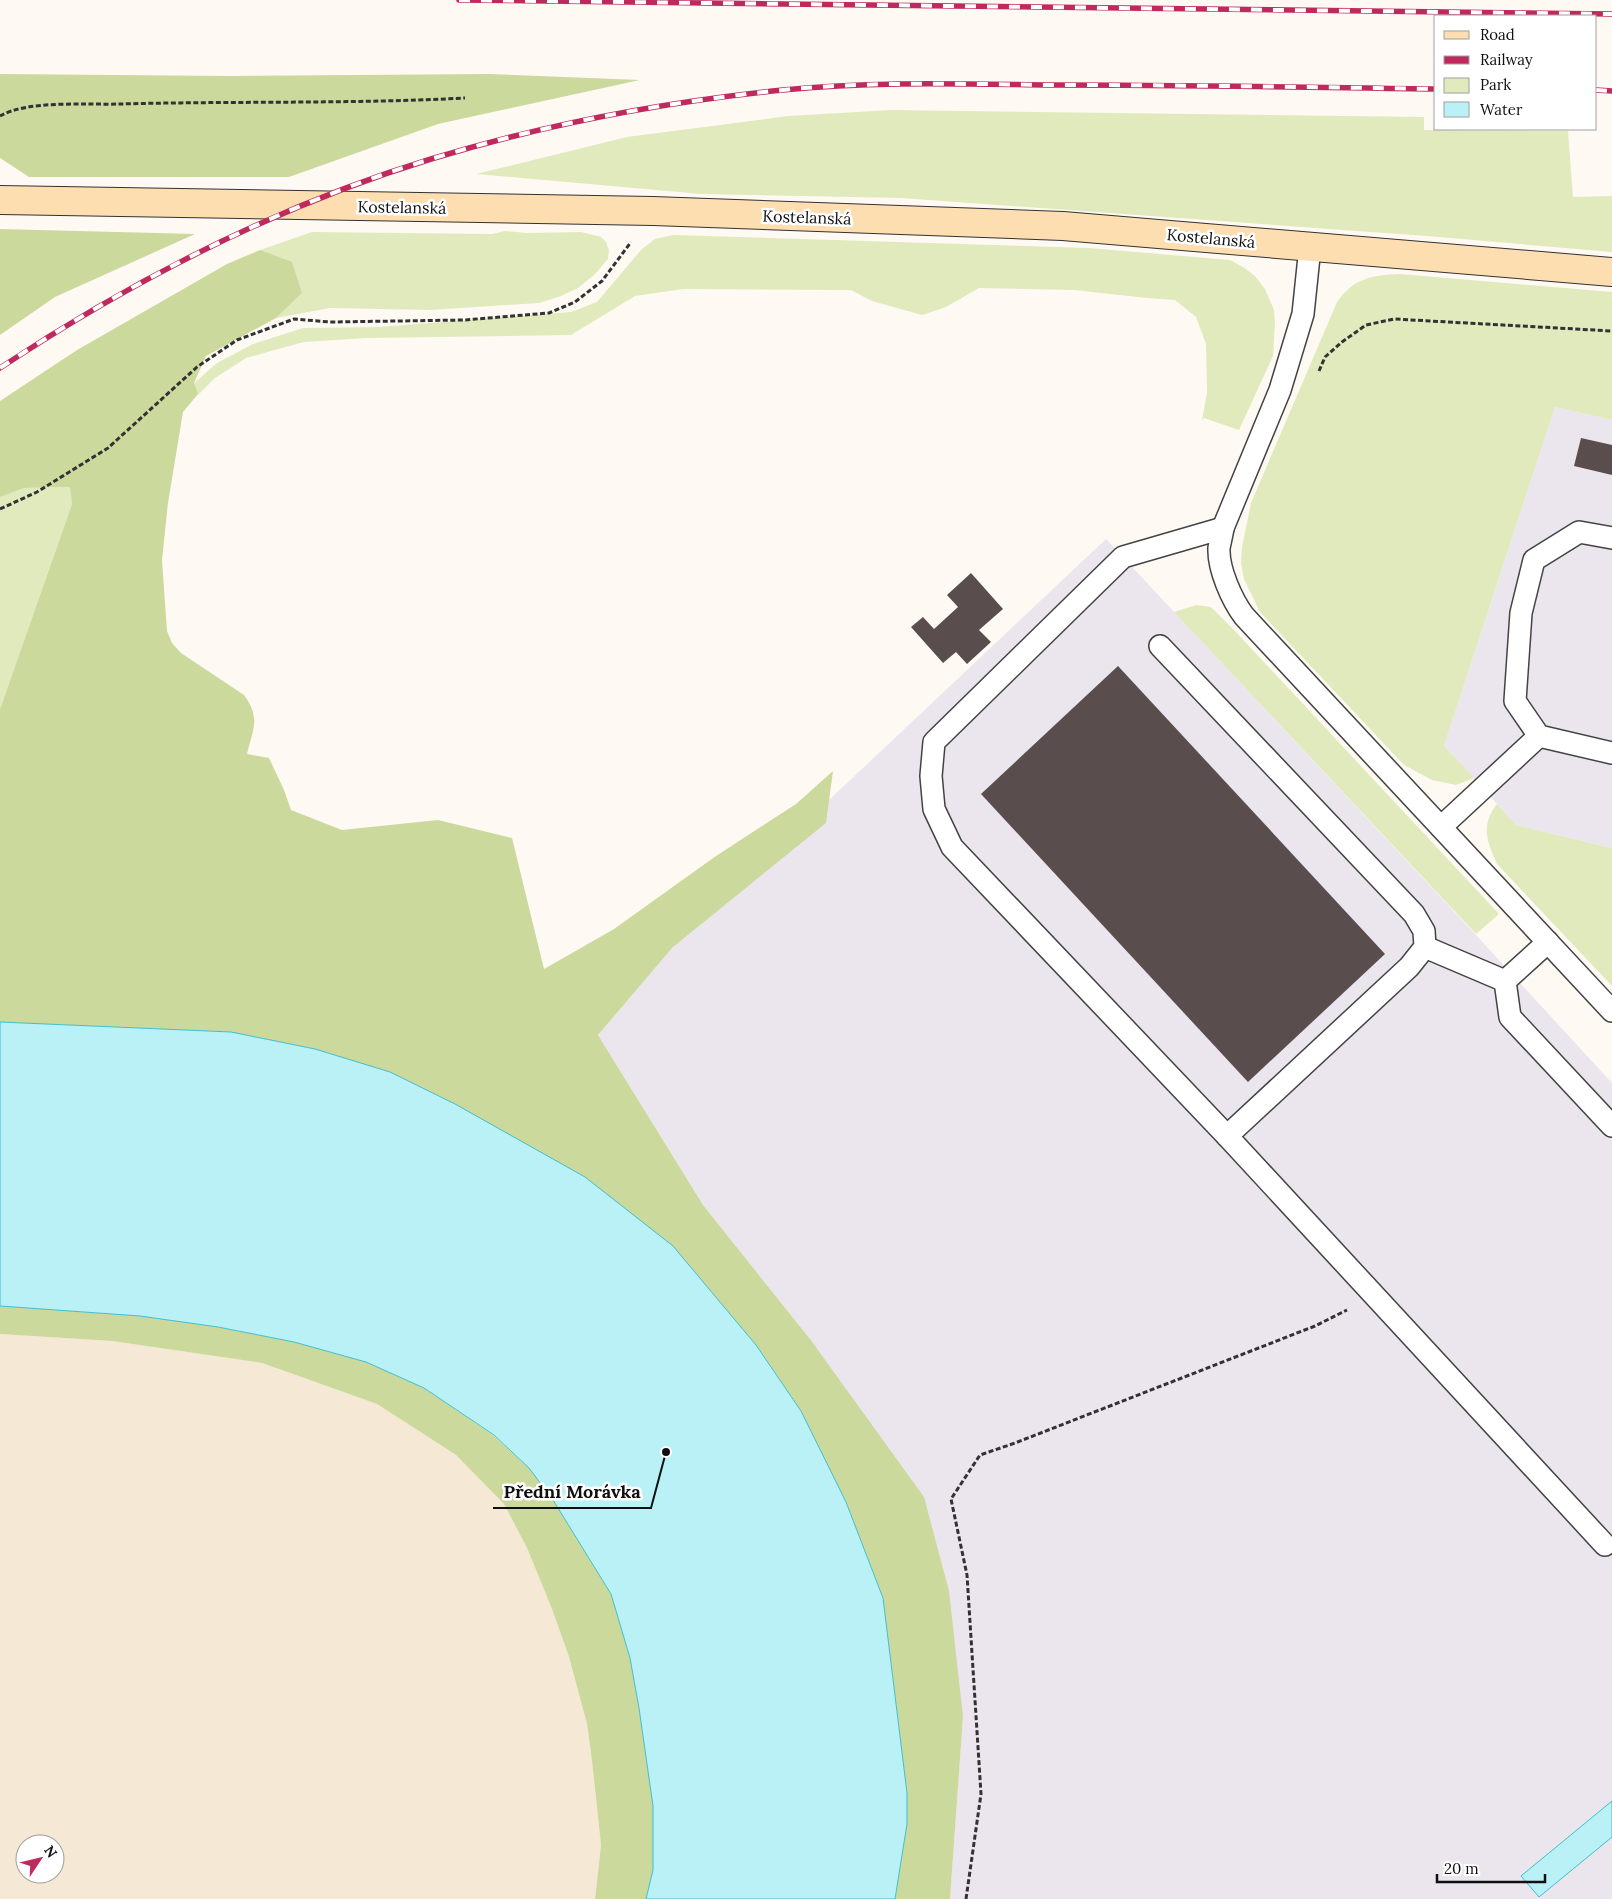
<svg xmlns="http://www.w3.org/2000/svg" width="1612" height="1899" viewBox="0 0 1612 1899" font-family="Lora,serif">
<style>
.industrial{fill:#ebe5ee}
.farmland{fill:#f5e8d4;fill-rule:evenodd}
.green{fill:#e1eabd}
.forest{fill:#cbda9c}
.water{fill:#b9f1f6;stroke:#41becc}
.building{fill:#594e4d}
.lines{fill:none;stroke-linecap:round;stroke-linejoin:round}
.service-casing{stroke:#434343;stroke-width:24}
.secondary-casing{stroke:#323232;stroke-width:30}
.path{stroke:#323232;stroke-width:3;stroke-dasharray:5 2.5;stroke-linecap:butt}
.service{stroke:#fff;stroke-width:21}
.secondary{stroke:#fddeb0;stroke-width:28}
.rail-casing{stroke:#c0295d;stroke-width:5.5}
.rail{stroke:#fff;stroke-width:4;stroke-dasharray:11;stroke-linecap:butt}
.labels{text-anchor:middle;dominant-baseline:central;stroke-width:5;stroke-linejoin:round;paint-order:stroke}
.street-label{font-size:16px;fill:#101010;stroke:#fff}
.leader{fill:none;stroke:#101010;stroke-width:2}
.callout-dot{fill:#101010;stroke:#fff;stroke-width:2}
.callout-label{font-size:18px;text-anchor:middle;font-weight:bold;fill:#101010;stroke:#fff;stroke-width:5;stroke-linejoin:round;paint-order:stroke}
</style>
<rect width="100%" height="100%" fill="#fff9f4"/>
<g class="industrial">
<path d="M1555,407L1612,420V848L1516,825L1444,746Z"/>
<path d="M1106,539L1476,935L1612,1083V1899H950L963,1717L810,1339L703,1205L598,1035L673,947Z"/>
</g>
<path class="farmland" d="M0,1334L112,1341L262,1363L377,1404L456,1455L504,1504L527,1548L552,1609L569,1657L587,1724L592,1761L601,1845L595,1899H0ZM25,1844H55V1874H25Z"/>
<g class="green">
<path d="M891,110L1424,117V130L1568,131L1573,197L1612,196V252L1427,236L901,198L701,194L476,174L627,137L788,116Z"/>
<path d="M505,231L527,233L581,232L601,237L606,242L609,250L608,259L594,275L578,288L561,296L539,303L430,310L330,308L276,318L302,293L260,250L312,232L492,234Z"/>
<path d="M673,235L1089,248L1230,260L1243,267L1255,276L1265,289L1274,310L1275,323L1273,356L1239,430L1204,418L1202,420L1207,393L1206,344L1196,317L1175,300L1147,298L1074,290L979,288L946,307L922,315L872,301L851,290L683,289L635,296L571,335L366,338L304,342L246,358L215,378L198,395L192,385L217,363L253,344L303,328L378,327L571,312L597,302L641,250L655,239Z"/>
<path d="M1400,274L1612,292V420L1555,407L1444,746L1474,778L1456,785L1432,780L1404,765L1260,612L1244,579L1241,563L1242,547L1251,503L1337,302C1354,278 1372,275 1400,274Z"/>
<path d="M71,487L72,504L0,709V497L24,488Z"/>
<path d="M1196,605L1211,607L1235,631L1499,914L1476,934L1174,612Z"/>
<path d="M1497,804L1516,825L1612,848V986L1497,864C1487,841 1480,826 1497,804Z"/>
</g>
<g class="forest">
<path d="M0,74L231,76L490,74L640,80L438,124L289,177H29L0,158Z"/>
<path d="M0,229L195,234L55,297L0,335Z"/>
<path d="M260,250L292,262L302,293L276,318L206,356L194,383L198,394L183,412L168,503L162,560L167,631L172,643L181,653L244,695C261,718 253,729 247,754L269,758L284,790L291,810L342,830L438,820L512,838L544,969L614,929L716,856L796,804L833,771L826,823L673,947L598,1035L703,1205L810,1339L924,1497L949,1591L963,1717L950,1899H895L907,1824V1793L883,1598L846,1502L801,1411L756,1345L673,1247L455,1104L390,1072L315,1049L231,1032L0,1022V709L72,504L70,487L24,488L0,497V401L77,350L227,264Z"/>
<path d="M0,1306L140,1316L218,1327L294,1342L366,1362L424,1388L493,1435L529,1468L553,1500L611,1594L630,1658L639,1708L653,1806V1870L646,1899H595L601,1845L592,1761L587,1724L569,1657L552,1609L527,1548L504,1504L456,1455L377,1404L262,1363L112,1341L0,1334Z"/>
</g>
<g class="water">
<path d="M0,1022L231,1032L315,1049L390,1072L455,1104L585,1177L673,1246L756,1345L801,1411L846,1502L883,1598L907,1793V1824L895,1899H646L653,1870V1806L639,1708L630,1658L611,1594L553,1500L529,1468L494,1435L424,1388L366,1362L294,1342L218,1327L140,1316L0,1306Z"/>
<path d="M1612,1801V1837L1539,1897L1521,1876Z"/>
</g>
<g class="building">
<path d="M1581,438L1612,445V475L1574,466Z"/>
<path d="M971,573L1003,609L979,630L991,642L967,664L956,652L943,663L911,627L923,617L934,629L958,607L947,595Z"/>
<path d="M1118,666L1385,954L1248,1082L981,794Z"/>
</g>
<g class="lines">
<g class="service-casing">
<g id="service">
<path d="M1310,247L1303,314L1280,390L1223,528C1222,535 1220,542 1219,548C1218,569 1232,600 1244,616L1612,1011"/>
<path d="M1223,528L1123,557L934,742L931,776L934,809L952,847L1227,1136L1605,1545"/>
<path d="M1612,538L1579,532L1534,560L1521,613L1515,701L1539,736L1612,753"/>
<path d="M1160,646L1414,914L1424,931L1425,947L1409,967L1227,1136"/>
<path d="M1441,827L1539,736"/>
<path d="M1425,947L1505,981L1548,942"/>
<path d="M1505,981L1510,1017L1612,1126"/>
</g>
</g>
<g class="secondary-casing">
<path id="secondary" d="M0,200L653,211L1063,226L1612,272"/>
</g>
<g class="path">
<path d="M0,116C27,100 87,105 120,104C235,101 350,104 465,98"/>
<path d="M1319,371L1325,357L1342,342L1366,325L1394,319L1612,331"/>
<path d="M0,509L37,492L108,448L197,367L237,340L294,319L330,322L464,320L549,313L575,302L602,281L631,242"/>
<path d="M966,1899L981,1794L967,1575L951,1499L980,1455L1015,1443L1315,1326L1347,1310"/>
</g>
<use href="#service" class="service"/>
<use href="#secondary" class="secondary"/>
<g class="rail-casing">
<g id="rail">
<path d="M459,0L1612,14"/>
<path d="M1596,90L1612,91"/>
<path d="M0,368C133,280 277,206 431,159C546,124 664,102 783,90C873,81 963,84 1053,85C1181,85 1308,87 1436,89"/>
</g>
</g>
<use href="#rail" class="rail"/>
</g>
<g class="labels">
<g class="street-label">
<text transform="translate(402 207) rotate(1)">Kostelanská</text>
<text transform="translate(807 217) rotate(2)">Kostelanská</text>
<text transform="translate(1211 238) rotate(5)">Kostelanská</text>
</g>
</g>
<path class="leader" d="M666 1452L651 1508H493"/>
<circle class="callout-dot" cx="666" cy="1452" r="5"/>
<g class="callout-label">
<text x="572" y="1498">Přední Morávka</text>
</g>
<rect x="1434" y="15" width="162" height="115" fill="#ffffff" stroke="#9f9f9f"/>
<rect x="1444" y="31" width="25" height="8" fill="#fddeb0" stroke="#9f9f9f"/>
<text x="1480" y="40" font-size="15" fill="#101010">Road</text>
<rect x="1444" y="56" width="25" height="8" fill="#c0295d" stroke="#9f9f9f"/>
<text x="1480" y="65" font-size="15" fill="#101010">Railway</text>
<rect x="1444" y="78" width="25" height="15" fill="#e1eabd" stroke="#9f9f9f"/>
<text x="1480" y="90" font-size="15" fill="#101010">Park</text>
<rect x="1444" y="102" width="25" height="15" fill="#b9f1f6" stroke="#9f9f9f"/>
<text x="1480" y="115" font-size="15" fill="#101010">Water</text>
<g transform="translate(40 1859) rotate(55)"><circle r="24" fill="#ffffff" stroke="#9f9f9f"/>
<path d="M0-4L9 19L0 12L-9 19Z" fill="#c0295d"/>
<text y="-8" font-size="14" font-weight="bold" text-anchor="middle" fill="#101010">N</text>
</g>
<path d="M1437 1874v8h108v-8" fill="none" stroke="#101010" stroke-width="2.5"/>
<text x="1444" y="1874" font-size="15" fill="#101010" stroke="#ffffff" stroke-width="4" paint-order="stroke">20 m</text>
</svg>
